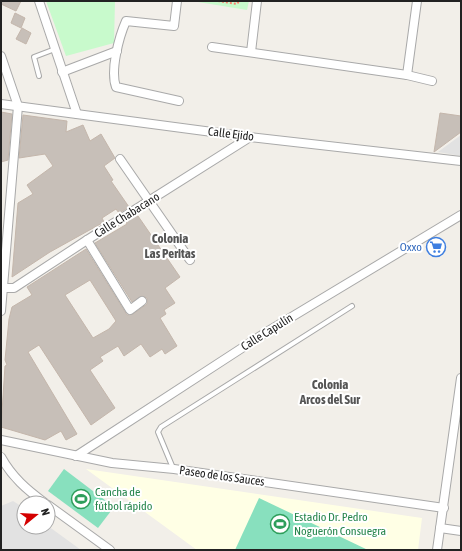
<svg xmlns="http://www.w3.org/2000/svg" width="462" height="551" viewBox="0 0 462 551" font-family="'Asap Condensed',sans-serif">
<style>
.education{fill:#ffffe5}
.park{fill:#c8facc}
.pitch{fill:#88e0be}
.parking{fill:#e2e2e2}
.building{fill:#c7bfb8;stroke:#c4b6ab;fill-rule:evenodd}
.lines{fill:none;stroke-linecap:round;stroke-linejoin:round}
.service-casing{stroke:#a9a9a9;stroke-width:6}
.minor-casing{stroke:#a9a9a9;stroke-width:10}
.path{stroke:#fa8072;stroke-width:2;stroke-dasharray:2 2;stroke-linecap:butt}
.service{stroke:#fff;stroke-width:4}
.minor{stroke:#fff;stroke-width:8}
.labels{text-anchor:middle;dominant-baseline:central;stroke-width:4;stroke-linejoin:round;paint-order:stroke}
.street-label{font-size:12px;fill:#222;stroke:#fff}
.shop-label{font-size:12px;fill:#366cbe;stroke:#fff;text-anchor:end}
.leisure-label{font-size:12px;fill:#27864d;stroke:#fff;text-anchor:start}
.neighbourhood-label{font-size:13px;font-weight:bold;fill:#555;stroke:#fff}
</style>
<rect width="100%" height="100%" fill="#f2efe9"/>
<path class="education" d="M86,469L422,518L418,550H197Z"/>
<g class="park">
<path d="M46,1H115L114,43L66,56Z"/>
<path d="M192,1H249L247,10Z"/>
</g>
<g class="pitch">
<path d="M64,469L114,507L98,528L48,491Z"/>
<path d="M259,498L368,550H235Z"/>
</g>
<g class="parking">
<path d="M461,135V156L438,152Z"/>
<path d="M13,501L24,508V527L48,526L81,550H1V506Z"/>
</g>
<g class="building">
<path d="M1,1H21L16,11L1,4Z"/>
<path d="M15,13L25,18L21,28L11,23Z"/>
<path d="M22,28L31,33L26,44L16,39Z"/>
<path d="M1,112L12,114L8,160L1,162Z"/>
<path d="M440,113L461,116V132L434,152Z"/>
<path d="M23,115L67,121L66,132L83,125L90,141L101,134L115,158L104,166L113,180L111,181L129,207L119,213L116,209L102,218L104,222L50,252L12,277L18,203L33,194L27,185L53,166L45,154L19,158Z"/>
<path d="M135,216H138L180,277L165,288L175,303L164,310L166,314L160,318L177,346L165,354L162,349L150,357L141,344L124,356L118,346L100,357L103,361L90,370L115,408L91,425L39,345L28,352L77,434L66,440L61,431L45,440L1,427L5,366L7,365L5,360L9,319L12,307L32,295L27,287L86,249L127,315L133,314L147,304V298L142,296L132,302L95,243L127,224L126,222ZM90,280L116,321L109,329L93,338L65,295Z"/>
</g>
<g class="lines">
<g class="service-casing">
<g id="service">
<path d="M39,76L34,57L55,49"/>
<path d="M173,468L158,432L161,427L352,306"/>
</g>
</g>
<g class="minor-casing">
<g id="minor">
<path d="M39,1L77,114"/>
<path d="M177,1L174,26L126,21C119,37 110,70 116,87L179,101"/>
<path d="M212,47L407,75L432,81"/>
<path d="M251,52L257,1"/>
<path d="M1,56L18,106L1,311"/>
<path d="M62,72L117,51"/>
<path d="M407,75L417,1"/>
<path d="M1,104L250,137L461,161"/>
<path d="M120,159L190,260"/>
<path d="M87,240L130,310L142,301"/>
<path d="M3,288H14L87,240L250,137"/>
<path d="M1,440L112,463L174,469L444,508"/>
<path d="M76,456L265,333L461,215"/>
<path d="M1,457C12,477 27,490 45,503"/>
<path d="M48,505L110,550"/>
<path d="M440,528L461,531"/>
<path d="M437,550L461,378"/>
</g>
</g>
<path class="path" d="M218,1L237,4L239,1"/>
<use href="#service" class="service"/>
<use href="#minor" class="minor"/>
</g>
<defs>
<g id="supermarket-ring" transform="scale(1)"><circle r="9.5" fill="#fff" stroke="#3f7fe0" stroke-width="1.5"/><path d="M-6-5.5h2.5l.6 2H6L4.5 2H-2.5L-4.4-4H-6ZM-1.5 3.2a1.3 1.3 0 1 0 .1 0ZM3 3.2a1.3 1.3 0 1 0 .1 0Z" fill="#3f7fe0"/></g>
<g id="stadium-ring" transform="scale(1)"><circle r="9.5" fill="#fff" stroke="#2e9e5b" stroke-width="1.5"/><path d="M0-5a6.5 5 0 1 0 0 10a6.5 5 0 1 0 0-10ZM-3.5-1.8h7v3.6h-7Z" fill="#2e9e5b"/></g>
</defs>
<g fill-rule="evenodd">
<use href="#supermarket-ring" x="436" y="247"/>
<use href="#stadium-ring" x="81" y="499"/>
<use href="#stadium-ring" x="280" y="524"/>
</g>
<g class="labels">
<g class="street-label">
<text transform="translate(231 134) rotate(7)">Calle Ejido</text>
<text transform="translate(127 215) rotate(-32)">Calle Chabacano</text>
<text transform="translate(267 332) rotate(-32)">Calle Capulín</text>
<text transform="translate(222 476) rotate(8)">Paseo de los Sauces</text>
</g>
<g class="shop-label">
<text x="422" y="247">Oxxo</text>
</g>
<g class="leisure-label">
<text x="95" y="492">Cancha de<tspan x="95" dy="14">fútbol rápido</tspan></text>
<text x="294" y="517">Estadio Dr. Pedro<tspan x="294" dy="14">Noguerón Consuegra</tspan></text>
</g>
<g class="neighbourhood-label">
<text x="170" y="238">Colonia<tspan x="170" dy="15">Las Peritas</tspan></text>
<text x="330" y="384">Colonia<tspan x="330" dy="15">Arcos del Sur</tspan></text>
</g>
</g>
<rect width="462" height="551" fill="none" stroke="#222222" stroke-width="4"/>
<g transform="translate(36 515) rotate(72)"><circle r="19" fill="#ffffff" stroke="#a7a7a7"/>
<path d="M0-3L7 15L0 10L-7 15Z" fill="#d40000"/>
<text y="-6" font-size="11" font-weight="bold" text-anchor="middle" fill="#222222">N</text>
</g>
</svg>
